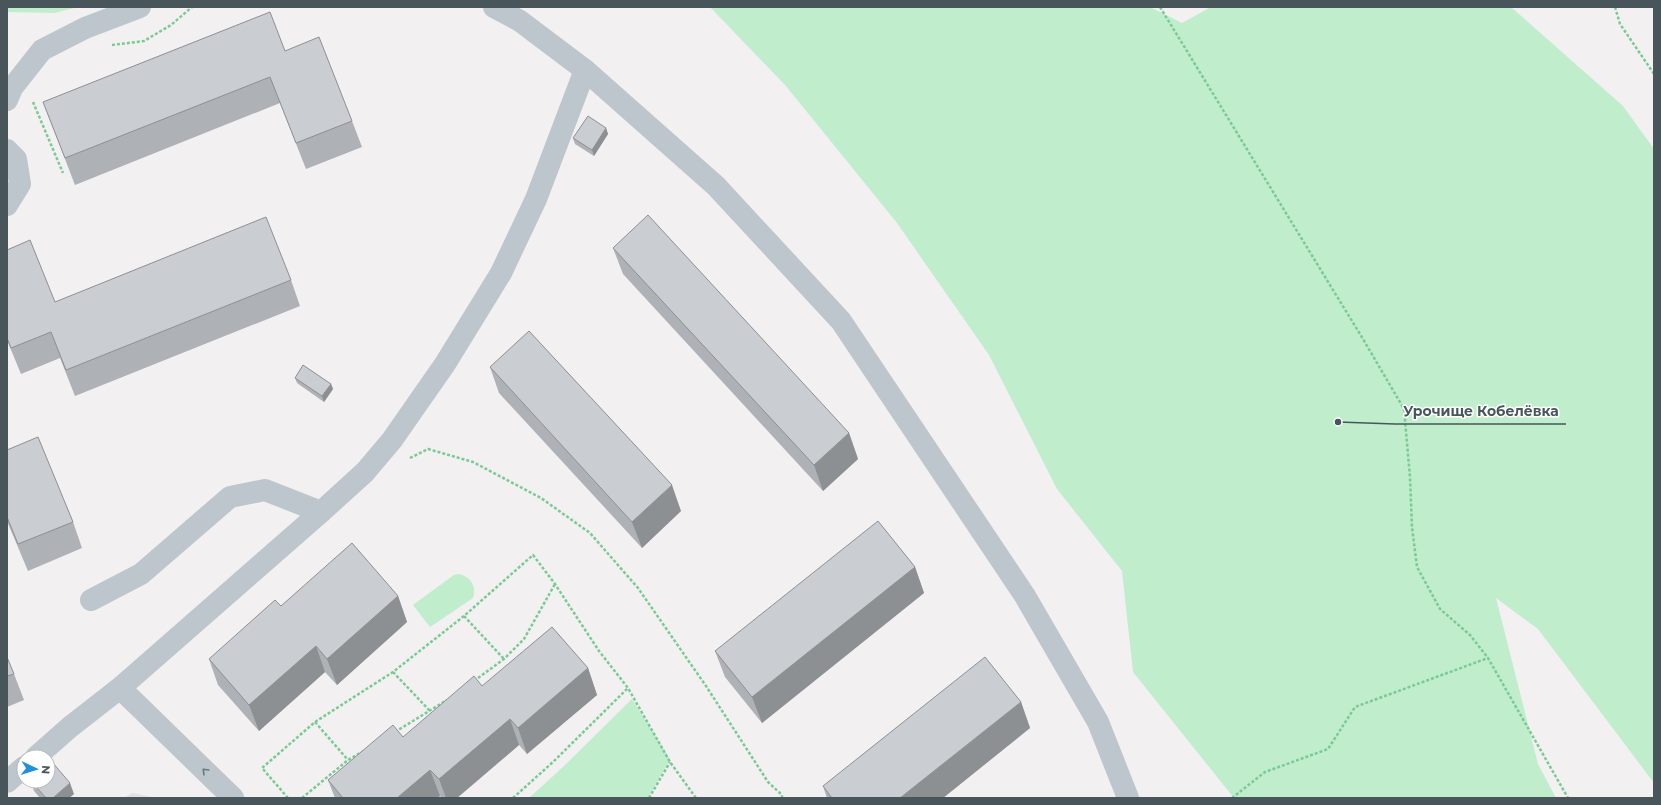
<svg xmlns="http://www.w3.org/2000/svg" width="1661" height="805" viewBox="0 0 1661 805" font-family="Montserrat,sans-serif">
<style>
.education{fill:#e3e1e1}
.green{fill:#c0edcb}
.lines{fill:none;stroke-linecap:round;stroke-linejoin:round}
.path{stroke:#7aca96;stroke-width:2.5;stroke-dasharray:3 2;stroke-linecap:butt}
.minor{stroke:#bcc6cc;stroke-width:22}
.wall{fill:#aeb1b5}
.shaded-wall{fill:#8d9093}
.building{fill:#caced2;stroke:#8d9093}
.oneway{stroke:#6b787e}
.leader{fill:none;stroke:#48565c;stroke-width:1.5}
.callout-dot{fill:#48565c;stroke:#fff;stroke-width:1.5}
.callout-label{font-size:14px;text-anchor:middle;font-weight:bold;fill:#48565c;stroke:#fff;stroke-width:3;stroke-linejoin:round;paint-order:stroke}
</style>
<rect width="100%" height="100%" fill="#f2f0f0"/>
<path class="education" d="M132,793H133L156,798H124Z"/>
<g class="green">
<path d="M7,7H78L54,13L7,12Z"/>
<path d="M710,7H1150L1182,23L1211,7H1511L1623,106L1654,149V783L1538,629L1496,598L1538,764L1556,798H1234L1133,672L1122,571L1057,489L989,355L897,223L786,86Z"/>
<path d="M458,574C470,576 477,586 473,598L430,627L413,605L454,575Z"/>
<path d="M632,699L670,759L648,798H529L563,767Z"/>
</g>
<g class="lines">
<g class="path">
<path d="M1160,7L1363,339L1404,409L1410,477L1412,527L1417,567L1440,609L1470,635L1488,658L1568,798"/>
<path d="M1615,7L1620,24L1654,74"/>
<path d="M112,45L144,41L171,25L192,7"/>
<path d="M33,102L63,173"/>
<path d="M410,458L428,449L473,462L541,498L590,533L638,588L706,686L768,782L782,795V798"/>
<path d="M464,616L504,659"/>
<path d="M393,672L430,711"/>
<path d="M474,681L504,659L524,639L555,584"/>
<path d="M315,722L348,760"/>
<path d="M395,732L447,700"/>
<path d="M288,798L262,768L315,722L393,672L464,616L533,555L555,584L599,651L628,688L670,762L696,798"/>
<path d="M302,798L348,760L365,750"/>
<path d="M513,798L553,762L628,688"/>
<path d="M649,798L670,762"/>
<path d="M1232,798L1265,772L1328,749L1355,707L1488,658"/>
</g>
<g class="minor">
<path d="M494,7L520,21L585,70L716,186L841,321L1025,596L1098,722L1128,798"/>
<path d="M7,100L12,88L42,50L85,28L140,7"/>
<path d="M7,150L16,159L20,184L7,205"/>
<path d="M91,600L141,574L230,497L265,490L321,512"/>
<path d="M120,688L233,798"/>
<path d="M36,757L70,727L120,688L321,512L365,472L392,440L445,364L501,273L536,199L585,70"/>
<path d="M7,782L24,767"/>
</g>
</g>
<g class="wall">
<path d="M285,51L352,121L362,147L306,169L280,103L75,185L43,102Z"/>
<path d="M606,128L608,134L594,156L575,144L573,138Z"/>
<path d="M613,248L849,433L858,459L823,491L623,274Z"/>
<path d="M7,250L55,302L291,280L300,306L75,396L60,358L21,374L7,340Z"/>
<path d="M490,367L681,511L642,548L499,393Z"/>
<path d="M295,378L331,384L333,389L324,402L297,383Z"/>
<path d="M7,450L73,522L82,548L28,571L7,521Z"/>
<path d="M915,567L924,593L762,723L725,677L715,651Z"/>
<path d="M398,596L407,622L337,685L325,672L259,731L218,685L209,659L281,606Z"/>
<path d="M7,657L14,674L24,700L7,707Z"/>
<path d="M588,668L597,695L527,754L519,745L457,798H442L440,796L437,798H335L328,780L403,737L482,686Z"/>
<path d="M1021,702L1030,728L943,798H827L823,786Z"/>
<path d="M31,781L74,794L69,798H40L34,791Z"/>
</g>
<g class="shaded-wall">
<path d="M606,128L608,134L594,156L592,150Z"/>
<path d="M331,384L333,389L324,402L322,396Z"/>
<path d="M849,433L858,459L823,491L814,465Z"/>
<path d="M672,485L681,511L642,548L632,522Z"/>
<path d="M915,567L924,593L762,723L752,697Z"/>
<path d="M398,596L407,622L337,685L327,659Z"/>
<path d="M316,646L325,672L259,731L249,705Z"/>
<path d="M588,668L597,695L527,754L518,728Z"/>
<path d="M1021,702L1030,728L943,798H900Z"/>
<path d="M510,719L519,745L457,798H446L439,779Z"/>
<path d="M430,770L440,796L437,798H397Z"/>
<path d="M70,783L74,794L69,798H53Z"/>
</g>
<g class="building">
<path d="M270,12L285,51L319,37L352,121L296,143L270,77L65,158L43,102Z"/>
<path d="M588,116L606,128L592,150L573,138Z"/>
<path d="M648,215L849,433L814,465L613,248Z"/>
<path d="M266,217L291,280L66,370L51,332L11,348L7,338V250L30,240L55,302Z"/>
<path d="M529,331L672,485L632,522L490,367Z"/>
<path d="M303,365L331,384L322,396L295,378Z"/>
<path d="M38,437L73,522L18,544L7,517V450Z"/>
<path d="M878,521L915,567L752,697L715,651Z"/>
<path d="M352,543L398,596L327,659L316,646L249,705L209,659L275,600L281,606Z"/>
<path d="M552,627L588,668L518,728L510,719L439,779L430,770L397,798H343L328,780L393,725L403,737L474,676L482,686Z"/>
<path d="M7,657L14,674L7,676Z"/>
<path d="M985,657L1021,702L900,798H832L823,786Z"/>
<path d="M52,762L70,783L53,798H46L31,781H48V765Z"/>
</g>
<defs><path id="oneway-chevron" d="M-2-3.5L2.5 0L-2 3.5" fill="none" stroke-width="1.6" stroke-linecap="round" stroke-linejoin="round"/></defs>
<use class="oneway" href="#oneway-chevron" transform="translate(205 771) rotate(-135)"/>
<path class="leader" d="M1338 422L1395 424H1566"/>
<circle class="callout-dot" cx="1338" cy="422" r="4"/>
<g class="callout-label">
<text x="1481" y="416">Урочище Кобелёвка</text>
</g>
<rect width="1661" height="805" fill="none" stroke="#48565c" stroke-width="16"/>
<g transform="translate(36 769) rotate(94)"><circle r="19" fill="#ffffff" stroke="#b6bbbe"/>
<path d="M0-3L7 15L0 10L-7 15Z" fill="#228fda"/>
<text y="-6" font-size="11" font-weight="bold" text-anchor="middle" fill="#48565c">N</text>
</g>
</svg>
